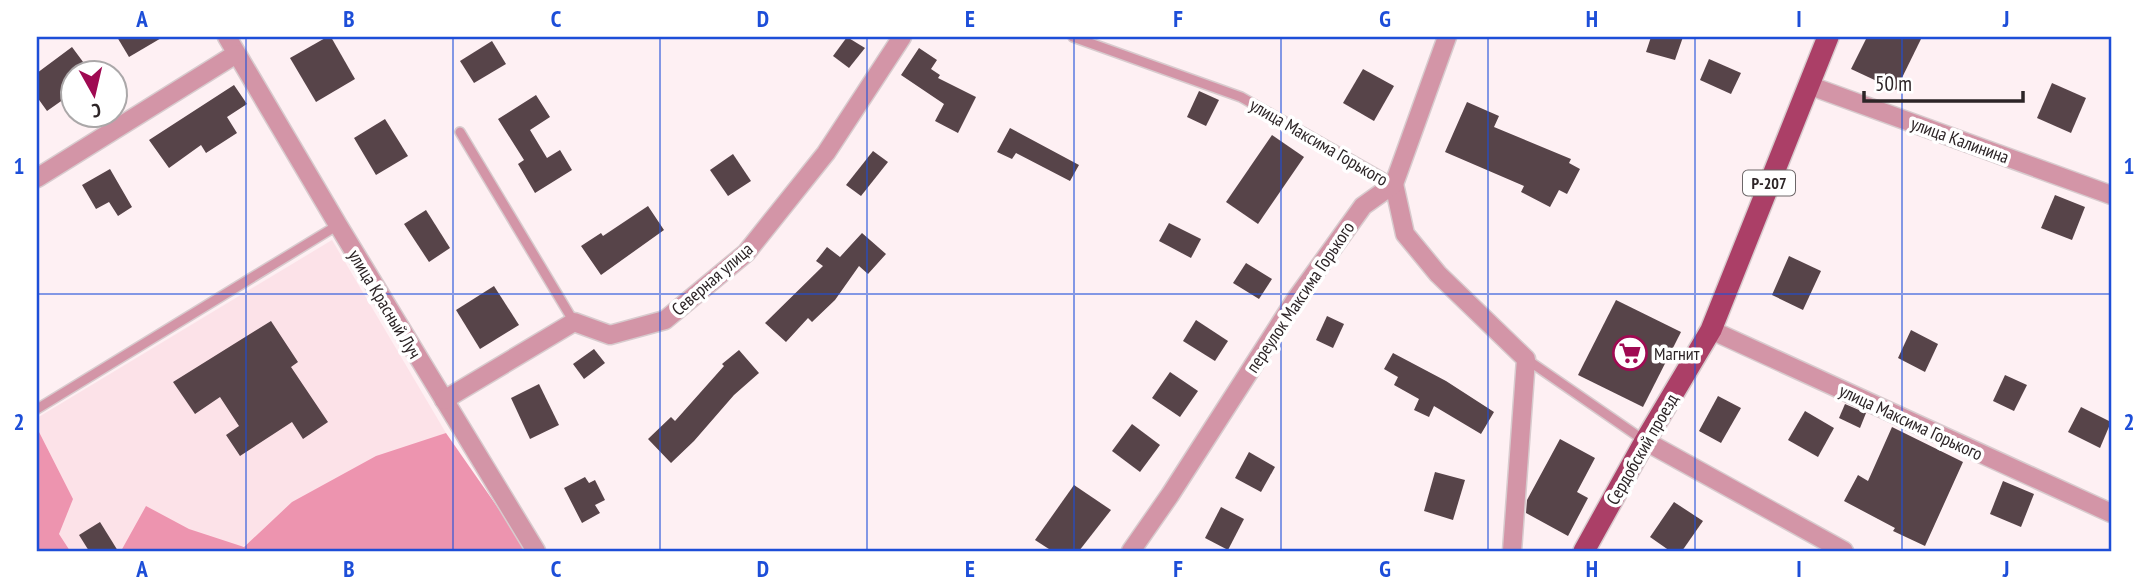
<svg xmlns="http://www.w3.org/2000/svg" width="2148" height="588" viewBox="0 0 2148 588" font-family="'PT Sans Narrow',sans-serif">
<style>
.built{fill:#fce2e8}
.forest{fill:#ed94af}
.building{fill:#574449}
.lines{fill:none;stroke-linecap:round;stroke-linejoin:round}
.lane-casing{stroke:#d8cbce;stroke-width:12}
.street-casing{stroke:#d8cbce;stroke-width:21}
.primary-casing{stroke:#d8cbce;stroke-width:24}
.lane{stroke:#d395a7;stroke-width:9}
.street{stroke:#d395a7;stroke-width:18}
.primary{stroke:#ab3f67;stroke-width:21}
.grid{fill:none;stroke:#1d4ed8;stroke-width:2;stroke-opacity:0.55}
.labels{text-anchor:middle;dominant-baseline:central;stroke-width:7;stroke-linejoin:round;paint-order:stroke}
.shield{fill:#fff;stroke:#6c6668;stroke-width:2}
.shield-label{font-size:16px;font-weight:bold;fill:#2d2527}
.street-label{font-size:18px;fill:#2d2527;stroke:#fff}
.poi-label{font-size:18px;fill:#2d2527;stroke:#fff;text-anchor:start}
.neatline{fill:none;stroke:#1d4ed8;stroke-width:2.5}
.grid-label{font-size:23px;text-anchor:middle;font-weight:bold;fill:#1d4ed8}
</style>
<rect width="100%" height="100%" fill="#fef0f3"/>
<path class="built" d="M332,240L446,433L234,551H38L37,418Z"/>
<g class="forest">
<path d="M39,432L73,499L59,534L70,551H37V434Z"/>
<path d="M446,433L528,551H121L146,506L189,529L244,547L292,502L376,456Z"/>
</g>
<g class="building">
<path d="M117,37H163L129,57Z"/>
<path d="M327,37H331L355,79L316,102L290,58Z"/>
<path d="M847,37L865,48L849,68L833,56Z"/>
<path d="M1651,37H1683L1675,60L1646,52Z"/>
<path d="M1867,37H1922L1896,90L1851,69Z"/>
<path d="M492,41L506,64L474,83L460,61Z"/>
<path d="M72,47L92,74H74V92L47,111L37,97V73Z"/>
<path d="M919,48L937,60L931,69L940,75L938,78L976,97L958,133L935,121L944,104L901,75Z"/>
<path d="M1709,59L1741,73L1731,94L1700,80Z"/>
<path d="M1363,69L1394,86L1374,121L1343,103Z"/>
<path d="M2052,83L2086,98L2071,133L2037,118Z"/>
<path d="M234,85L247,104L227,117L237,133L206,153L201,145L169,168L149,140Z"/>
<path d="M1199,91L1219,100L1206,126L1187,117Z"/>
<path d="M536,95L550,117L530,130L547,158L560,150L572,170L535,193L518,164L524,160L498,119Z"/>
<path d="M1467,102L1499,116L1494,127L1571,159L1569,163L1580,169L1567,194L1559,190L1550,207L1521,192L1524,186L1445,152Z"/>
<path d="M385,119L408,156L376,175L354,138Z"/>
<path d="M1010,128L1079,165L1070,181L1016,153L1012,159L997,152Z"/>
<path d="M1272,135L1304,157L1258,224L1226,202Z"/>
<path d="M873,151L888,162L861,196L846,185Z"/>
<path d="M733,154L751,181L728,196L710,170Z"/>
<path d="M110,169L132,207L118,216L109,202L96,209L82,185Z"/>
<path d="M2055,195L2085,207L2072,240L2041,228Z"/>
<path d="M648,206L664,230L601,275L581,246L601,233L603,236Z"/>
<path d="M426,210L450,248L429,262L404,224Z"/>
<path d="M1169,223L1201,239L1191,258L1159,241Z"/>
<path d="M862,233L886,254L868,274L859,266L835,300L812,322L808,318L786,342L765,323L823,266L816,261L827,247L840,257Z"/>
<path d="M1789,256L1821,271L1803,310L1772,295Z"/>
<path d="M1246,263L1272,279L1259,299L1233,283Z"/>
<path d="M494,286L519,325L480,349L456,310Z"/>
<path d="M1616,300L1681,332L1643,407L1578,375Z"/>
<path d="M1327,316L1344,324L1333,348L1316,340Z"/>
<path d="M1196,320L1228,341L1215,361L1183,341Z"/>
<path d="M271,321L298,362L291,367L328,422L303,439L292,422L240,456L226,435L239,426L220,397L195,414L173,382Z"/>
<path d="M1911,330L1938,344L1925,372L1898,358Z"/>
<path d="M594,349L605,363L584,379L573,364Z"/>
<path d="M739,350L759,373L734,395L694,441L671,463L648,439L671,417L675,421L724,366L722,364Z"/>
<path d="M1393,353L1446,381L1494,412L1481,434L1434,406L1429,417L1414,410L1419,399L1394,385L1398,377L1384,369Z"/>
<path d="M1170,372L1198,391L1180,417L1152,398Z"/>
<path d="M2005,375L2027,385L2014,411L1993,401Z"/>
<path d="M539,384L559,425L530,439L511,398Z"/>
<path d="M1718,396L1741,408L1721,443L1699,431Z"/>
<path d="M1845,404L1866,413L1860,428L1839,418Z"/>
<path d="M2081,407L2111,422L2100,448L2068,432Z"/>
<path d="M1805,411L1834,428L1818,457L1788,440Z"/>
<path d="M1132,424L1160,445L1140,472L1112,451Z"/>
<path d="M1892,427L1963,462L1925,546L1893,531L1895,528L1844,501L1858,475L1868,481Z"/>
<path d="M1560,439L1595,458L1577,492L1588,498L1568,536L1526,513L1527,500Z"/>
<path d="M1249,452L1275,467L1261,492L1235,478Z"/>
<path d="M1435,472L1465,480L1453,520L1424,511Z"/>
<path d="M585,477L589,483L595,480L605,500L595,505L600,513L582,523L564,488Z"/>
<path d="M2003,481L2034,494L2021,527L1990,514Z"/>
<path d="M1074,485L1111,510L1079,551H1052L1035,540Z"/>
<path d="M1674,502L1703,521L1682,551H1670L1650,537Z"/>
<path d="M1221,507L1244,519L1228,550L1205,538Z"/>
<path d="M100,522L118,551H89L79,535Z"/>
</g>
<g class="lines">
<g class="lane-casing">
<g id="lane">
<path d="M1073,37L1241,97L1394,184"/>
<path d="M460,132L574,322"/>
<path d="M1526,359L1645,441"/>
<path d="M37,409L338,225"/>
</g>
</g>
<g class="street-casing">
<g id="street">
<path d="M227,37L338,225L536,551"/>
<path d="M1808,85L2111,195"/>
<path d="M37,178L236,54"/>
<path d="M1394,184L1405,234L1438,274L1526,359L1512,551"/>
<path d="M1711,330L2111,513"/>
<path d="M444,400L574,322L610,335L665,320L746,253L826,153L902,37"/>
<path d="M1645,441L1844,551"/>
<path d="M1131,551L1170,495L1296,299L1363,206L1394,184L1447,37"/>
</g>
</g>
<g class="primary-casing">
<path id="primary" d="M1584,551L1645,441L1711,330L1828,37"/>
</g>
<use href="#lane" class="lane"/>
<use href="#street" class="street"/>
<use href="#primary" class="primary"/>
</g>
<path class="grid" d="M246,37V551M453,37V551M660,37V551M867,37V551M1074,37V551M1281,37V551M1488,37V551M1695,37V551M1902,37V551M37,294H2111"/>
<defs>
<g id="supermarket-ring" transform="scale(1.75)"><circle r="9.5" fill="#fff" stroke="#9f0a52" stroke-width="1.5"/><path d="M-6-5.5h2.5l.6 2H6L4.5 2H-2.5L-4.4-4H-6ZM-1.5 3.2a1.3 1.3 0 1 0 .1 0ZM3 3.2a1.3 1.3 0 1 0 .1 0Z" fill="#9f0a52"/></g>
</defs>
<g fill-rule="evenodd">
<use href="#supermarket-ring" x="1630" y="353"/>
</g>
<g class="labels">
<rect class="shield" x="1743" y="170.5" width="52" height="25" rx="5"/>
<g class="shield-label">
<text x="1769" y="183">Р-207</text>
</g>
<g class="street-label">
<text transform="translate(1960 140) rotate(20)">улица Калинина</text>
<text transform="translate(1319 142) rotate(30)">улица Максима Горького</text>
<text transform="translate(712 279) rotate(-41)">Северная улица</text>
<text transform="translate(1300 297) rotate(-56)">переулок Максима Горького</text>
<text transform="translate(385 304) rotate(59)">улица Красный Луч</text>
<text transform="translate(1911 422) rotate(25)">улица Максима Горького</text>
<text transform="translate(1642 449) rotate(-60)">Сердобский проезд</text>
</g>
<g class="poi-label">
<text x="1654" y="353">Магнит</text>
</g>
</g>
<rect width="2148" height="588" fill="none" stroke="#ffffff" stroke-width="77"/>
<g transform="translate(94 94) rotate(172)"><circle r="33" fill="#ffffff" stroke="#aba8a9" stroke-width="2"/>
<path d="M0-5L12 26L0 18L-12 26Z" fill="#9f0a52"/>
<text y="-10" font-size="19" font-weight="bold" text-anchor="middle" fill="#2d2527">С</text>
</g>
<path d="M1864 91v10h159v-10" fill="none" stroke="#2d2527" stroke-width="3.5"/>
<text x="1875" y="91" font-size="21" fill="#2d2527" stroke="#ffffff" stroke-width="5" paint-order="stroke">50 m</text>
<rect x="38" y="38" width="2072" height="512" class="neatline"/>
<g class="grid-label">
<text x="142" y="27">A</text>
<text x="349" y="27">B</text>
<text x="556" y="27">C</text>
<text x="763" y="27">D</text>
<text x="970" y="27">E</text>
<text x="1178" y="27">F</text>
<text x="1385" y="27">G</text>
<text x="1592" y="27">H</text>
<text x="1799" y="27">I</text>
<text x="2006" y="27">J</text>
<text x="19" y="174">1</text>
<text x="2129" y="174">1</text>
<text x="19" y="430">2</text>
<text x="2129" y="430">2</text>
<text x="142" y="577">A</text>
<text x="349" y="577">B</text>
<text x="556" y="577">C</text>
<text x="763" y="577">D</text>
<text x="970" y="577">E</text>
<text x="1178" y="577">F</text>
<text x="1385" y="577">G</text>
<text x="1592" y="577">H</text>
<text x="1799" y="577">I</text>
<text x="2006" y="577">J</text>
</g>
</svg>
